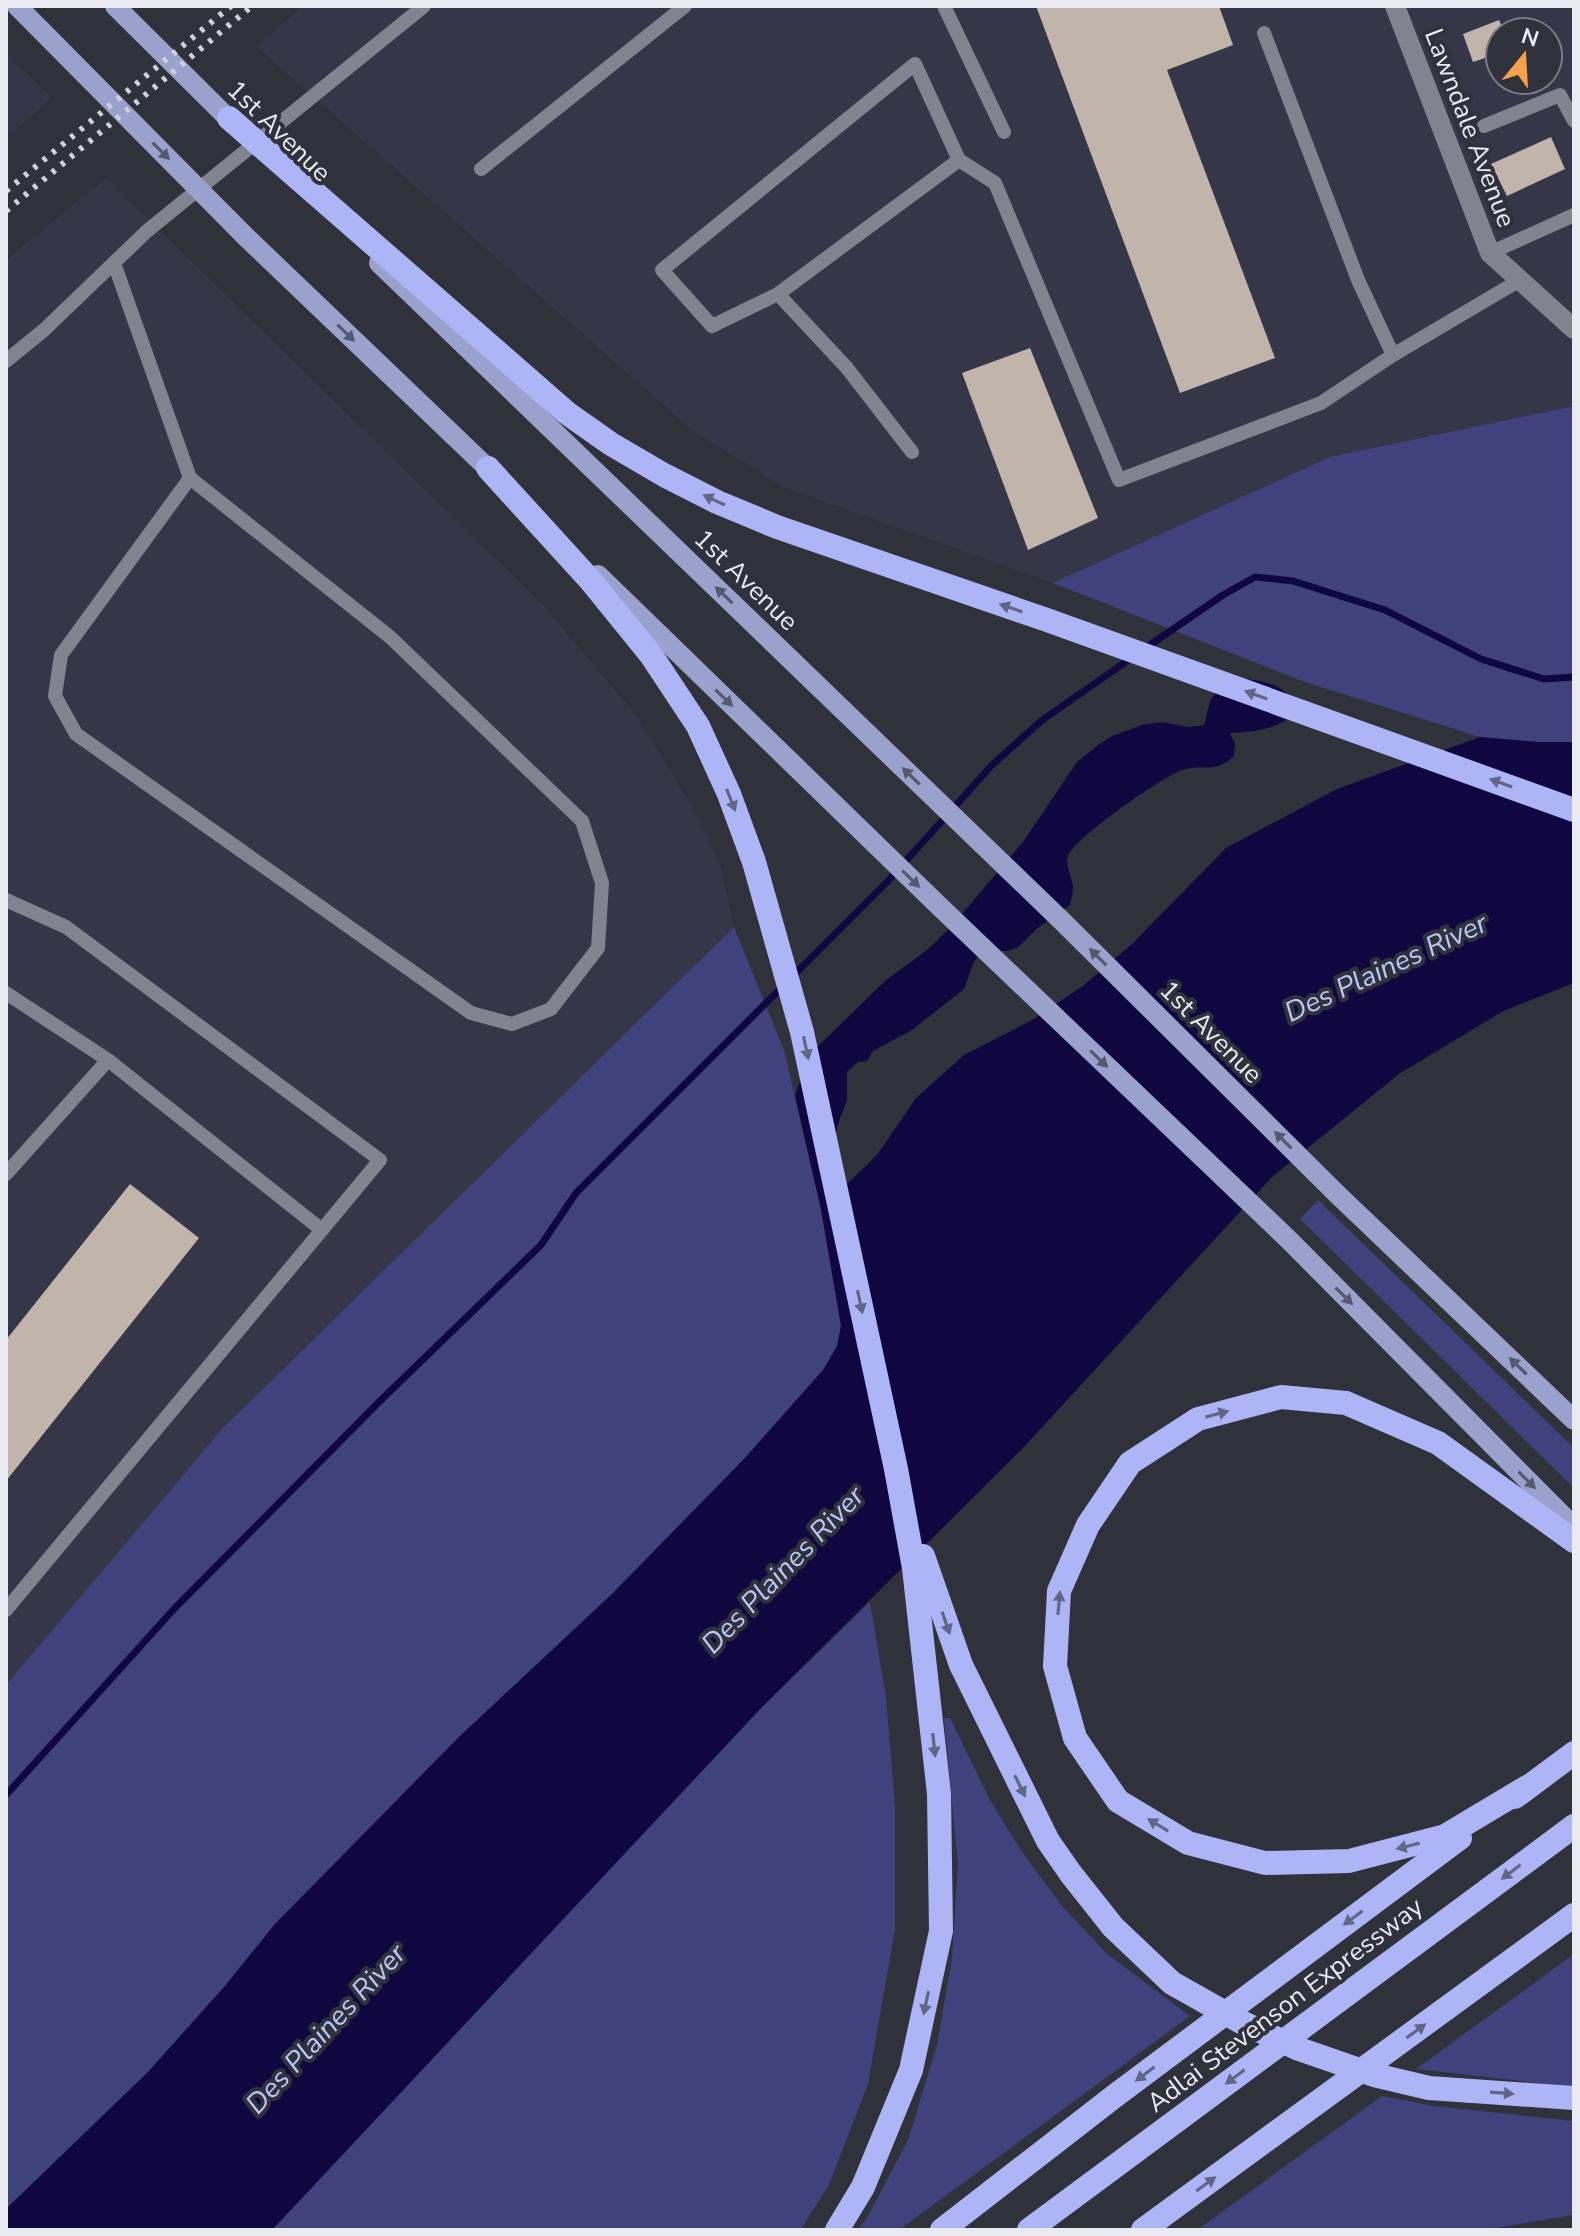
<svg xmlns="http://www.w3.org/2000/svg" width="1580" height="2236" viewBox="0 0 1580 2236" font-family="'Nunito Sans',sans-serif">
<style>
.built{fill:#353748;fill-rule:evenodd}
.green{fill:#3f427d}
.water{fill:#100741}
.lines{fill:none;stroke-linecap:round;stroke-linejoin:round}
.stream{stroke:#100741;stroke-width:7}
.building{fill:#c0b4ab}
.lane{stroke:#81838f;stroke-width:14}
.street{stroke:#81838f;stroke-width:20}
.primary{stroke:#9ba1cd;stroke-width:20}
.highway{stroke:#adb5f6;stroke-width:24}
.rail{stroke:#d0d1d8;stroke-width:6;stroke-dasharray:4 8;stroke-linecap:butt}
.oneway{fill:#55586e}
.oneway2{fill:#616686}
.labels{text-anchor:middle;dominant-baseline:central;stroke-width:8;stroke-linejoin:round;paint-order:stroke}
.street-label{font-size:26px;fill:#eaebf2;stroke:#2f313b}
.water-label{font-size:28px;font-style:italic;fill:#bdc5fd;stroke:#2f313b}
</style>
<rect width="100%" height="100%" fill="#2f313b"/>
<g class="built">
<path d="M303,6H1574V406L1330,457L1053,583L783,487L692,430L256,46ZM1500,32H1548V80H1500Z"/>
<path d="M6,54L52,98L6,137Z"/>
<path d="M106,178L542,604L637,716L692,807L721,866L734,927L222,1429L6,1685V260Z"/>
</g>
<g class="green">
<path d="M1574,406V742H1538L1480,737L1305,682L1053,583L1330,457Z"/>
<path d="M734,927L784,1050L821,1210L841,1326L837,1346L823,1370L744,1459L613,1593L459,1737L275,1924L225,1986L148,2072L6,2209V1685L222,1429Z"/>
<path d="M1318,1200L1574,1448V1488L1300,1219Z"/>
<path d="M870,1602L886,1697L895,1807V1929L868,2084L829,2185L800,2230H272L762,1707Z"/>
<path d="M944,1718H950L990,1800L1022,1852L1063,1907L1105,1952L1190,2016L899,2230H857L867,2218L908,2140L937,2045L952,1958L958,1864Z"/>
<path d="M1574,1954V2087L1416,2069Z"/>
<path d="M1382,2096L1434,2106L1574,2121V2215L1484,2230H1197Z"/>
</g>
<path class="water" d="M1240,678C1254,680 1276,682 1287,694C1291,698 1293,708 1296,713C1276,730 1255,732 1230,733L1235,744L1234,756C1213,775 1205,763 1182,770C1162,777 1073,839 1068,856C1065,866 1072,877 1073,887C1073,893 1071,899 1070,905L1039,927L1017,948L1007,951H981L973,964L964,989L912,1030L873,1051L867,1061L858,1062L847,1072V1101L840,1118L835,1136L847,1184L877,1155L916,1098L964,1055L1034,1019L1084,985L1132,944L1226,848L1337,789L1480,737L1537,742H1574V983L1503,1011L1399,1074L1272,1177L1023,1448L762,1707L272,2230H6V2209L148,2072L225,1986L275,1924L459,1737L613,1593L744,1459L823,1370L837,1346L841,1326L821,1209L795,1096L801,1078L816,1048L885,981L927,950L950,928L1023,842L1077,762L1098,745L1112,736L1142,725L1162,722L1188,727L1204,725L1210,701L1220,687Z"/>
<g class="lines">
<g class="stream">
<path d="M1144,649L1223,595L1255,577L1293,581L1385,610L1481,659L1544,679L1574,677"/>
<path d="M791,978L887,882L992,765L1041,721L1134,656"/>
<path d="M6,1795L174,1609L380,1401L541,1245L576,1193L782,987"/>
</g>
</g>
<g class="building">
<path d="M1036,6H1219L1233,45L1167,70L1275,358L1180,393Z"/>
<path d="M1499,20L1504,32H1500V53L1473,62L1463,34Z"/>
<path d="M1551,137L1565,169L1507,196L1491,164Z"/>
<path d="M1030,348L1098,518L1028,550L962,373Z"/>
<path d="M130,1184L199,1238L6,1481V1340Z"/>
</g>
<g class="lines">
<g class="lane">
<path d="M944,6L1004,132"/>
<path d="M1264,33L1358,280L1393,355L1520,280"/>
<path d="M1484,126L1560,95L1574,121"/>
<path d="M959,160L778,294L712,326L662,270L915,64L959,160L995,183L1119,480L1321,403L1393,355"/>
<path d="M481,169L685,6"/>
<path d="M1490,253L1574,215"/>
<path d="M114,263L190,478L390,637L582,821L602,883L598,948L551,1009L512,1024L471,1013L76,734L55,696L61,655L190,478"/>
<path d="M778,294L847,368L912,452"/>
<path d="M6,361L44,330L147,231L424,6"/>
<path d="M6,900L66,927L380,1160L6,1610"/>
<path d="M6,993L108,1060L6,1174"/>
<path d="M108,1060L322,1230"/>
</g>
<path class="street" d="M1395,6L1490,253L1574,329"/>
<g class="primary">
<path d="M17,6L245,236L497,477"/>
<path d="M115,6L237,127"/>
<path d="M379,263L1063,922L1338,1195L1574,1420"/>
<path d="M598,575L937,904L1289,1240L1574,1527"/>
</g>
<g class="highway">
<path d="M229,118L567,413L611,444L664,475L717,502L777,527L1047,620L1574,810"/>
<path d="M488,468L591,581L651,655L698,726L729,794L754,862L802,1032L896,1469L914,1568L939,1794L941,1931L911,2070L863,2187L837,2230"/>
<path d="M923,1556L961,1665L1048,1841L1071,1874L1113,1927L1172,1983L1243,2023L1299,2049L1374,2075L1429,2088L1574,2098"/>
<path d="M1527,1787L1445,1836L1349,1861L1265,1863L1188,1843L1118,1801L1075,1738L1055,1666L1059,1591L1088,1525L1130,1463L1198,1419L1281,1397L1346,1403L1438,1443L1574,1541"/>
<path d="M1515,1797L1574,1753"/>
<path d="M942,2230L1116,2095L1460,1838"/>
<path d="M1029,2230L1574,1826"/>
<path d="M1143,2230L1574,1915"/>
</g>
<g class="rail">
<path d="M6,191L231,6"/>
<path d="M6,211L252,6"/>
</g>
</g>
<defs><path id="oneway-solid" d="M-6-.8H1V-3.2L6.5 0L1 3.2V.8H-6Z" transform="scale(2)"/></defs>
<g class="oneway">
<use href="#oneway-solid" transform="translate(161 151) rotate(45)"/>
<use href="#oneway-solid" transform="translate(346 333) rotate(44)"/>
<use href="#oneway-solid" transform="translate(724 595) rotate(-136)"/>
<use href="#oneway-solid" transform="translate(724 698) rotate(44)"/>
<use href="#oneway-solid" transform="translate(911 776) rotate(-136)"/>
<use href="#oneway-solid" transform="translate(911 879) rotate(44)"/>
<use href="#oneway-solid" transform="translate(1098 957) rotate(-135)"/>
<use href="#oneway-solid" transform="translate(1099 1059) rotate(44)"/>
<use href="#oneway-solid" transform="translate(1283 1140) rotate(-135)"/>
<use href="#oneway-solid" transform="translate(1344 1296) rotate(45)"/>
<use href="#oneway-solid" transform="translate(1518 1366) rotate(-136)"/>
<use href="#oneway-solid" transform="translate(1527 1480) rotate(45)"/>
</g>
<g class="oneway2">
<use href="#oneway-solid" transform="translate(714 500) rotate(-155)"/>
<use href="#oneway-solid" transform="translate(1011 608) rotate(-161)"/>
<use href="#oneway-solid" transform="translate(1256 695) rotate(-160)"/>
<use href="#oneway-solid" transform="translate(1501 783) rotate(-160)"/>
<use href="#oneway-solid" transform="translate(731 800) rotate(68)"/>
<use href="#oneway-solid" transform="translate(806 1048) rotate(78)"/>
<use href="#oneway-solid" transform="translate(860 1302) rotate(78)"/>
<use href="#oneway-solid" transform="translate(1217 1414) rotate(-15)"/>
<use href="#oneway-solid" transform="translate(1059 1603) rotate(-85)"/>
<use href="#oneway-solid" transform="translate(946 1623) rotate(71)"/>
<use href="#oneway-solid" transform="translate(934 1745) rotate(84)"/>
<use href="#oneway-solid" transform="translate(1020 1786) rotate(64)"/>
<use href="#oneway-solid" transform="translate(1158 1825) rotate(-149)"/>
<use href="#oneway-solid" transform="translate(1408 1846) rotate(166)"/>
<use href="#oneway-solid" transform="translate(1511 1872) rotate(143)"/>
<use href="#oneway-solid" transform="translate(1353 1918) rotate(143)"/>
<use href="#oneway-solid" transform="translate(926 2003) rotate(102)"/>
<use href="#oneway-solid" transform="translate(1416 2031) rotate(-36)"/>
<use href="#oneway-solid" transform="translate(1145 2074) rotate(143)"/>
<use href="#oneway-solid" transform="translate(1235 2077) rotate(143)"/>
<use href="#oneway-solid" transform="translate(1502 2093) rotate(4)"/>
<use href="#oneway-solid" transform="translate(1206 2184) rotate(-36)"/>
</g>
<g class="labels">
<g class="street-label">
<text transform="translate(1470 128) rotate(69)">Lawndale Avenue</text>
<text transform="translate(279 131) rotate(44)">1st Avenue</text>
<text transform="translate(746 580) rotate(44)">1st Avenue</text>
<text transform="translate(1211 1032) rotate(45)">1st Avenue</text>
<text transform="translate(1285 2005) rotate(-37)">Adlai Stevenson Expressway</text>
</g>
<g class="water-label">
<text transform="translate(1386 968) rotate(-25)">Des Plaines River</text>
<text transform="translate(783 1570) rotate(-46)">Des Plaines River</text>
<text transform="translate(326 2029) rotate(-47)">Des Plaines River</text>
</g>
</g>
<rect width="1580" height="2236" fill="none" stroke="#eaebf2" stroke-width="16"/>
<g transform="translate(1524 56) rotate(18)"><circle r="38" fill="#2f313b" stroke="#7a7b84" stroke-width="2"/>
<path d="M0-6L14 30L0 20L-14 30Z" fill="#f9a04d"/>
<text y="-12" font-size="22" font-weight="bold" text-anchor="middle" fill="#eaebf2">N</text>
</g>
</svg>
